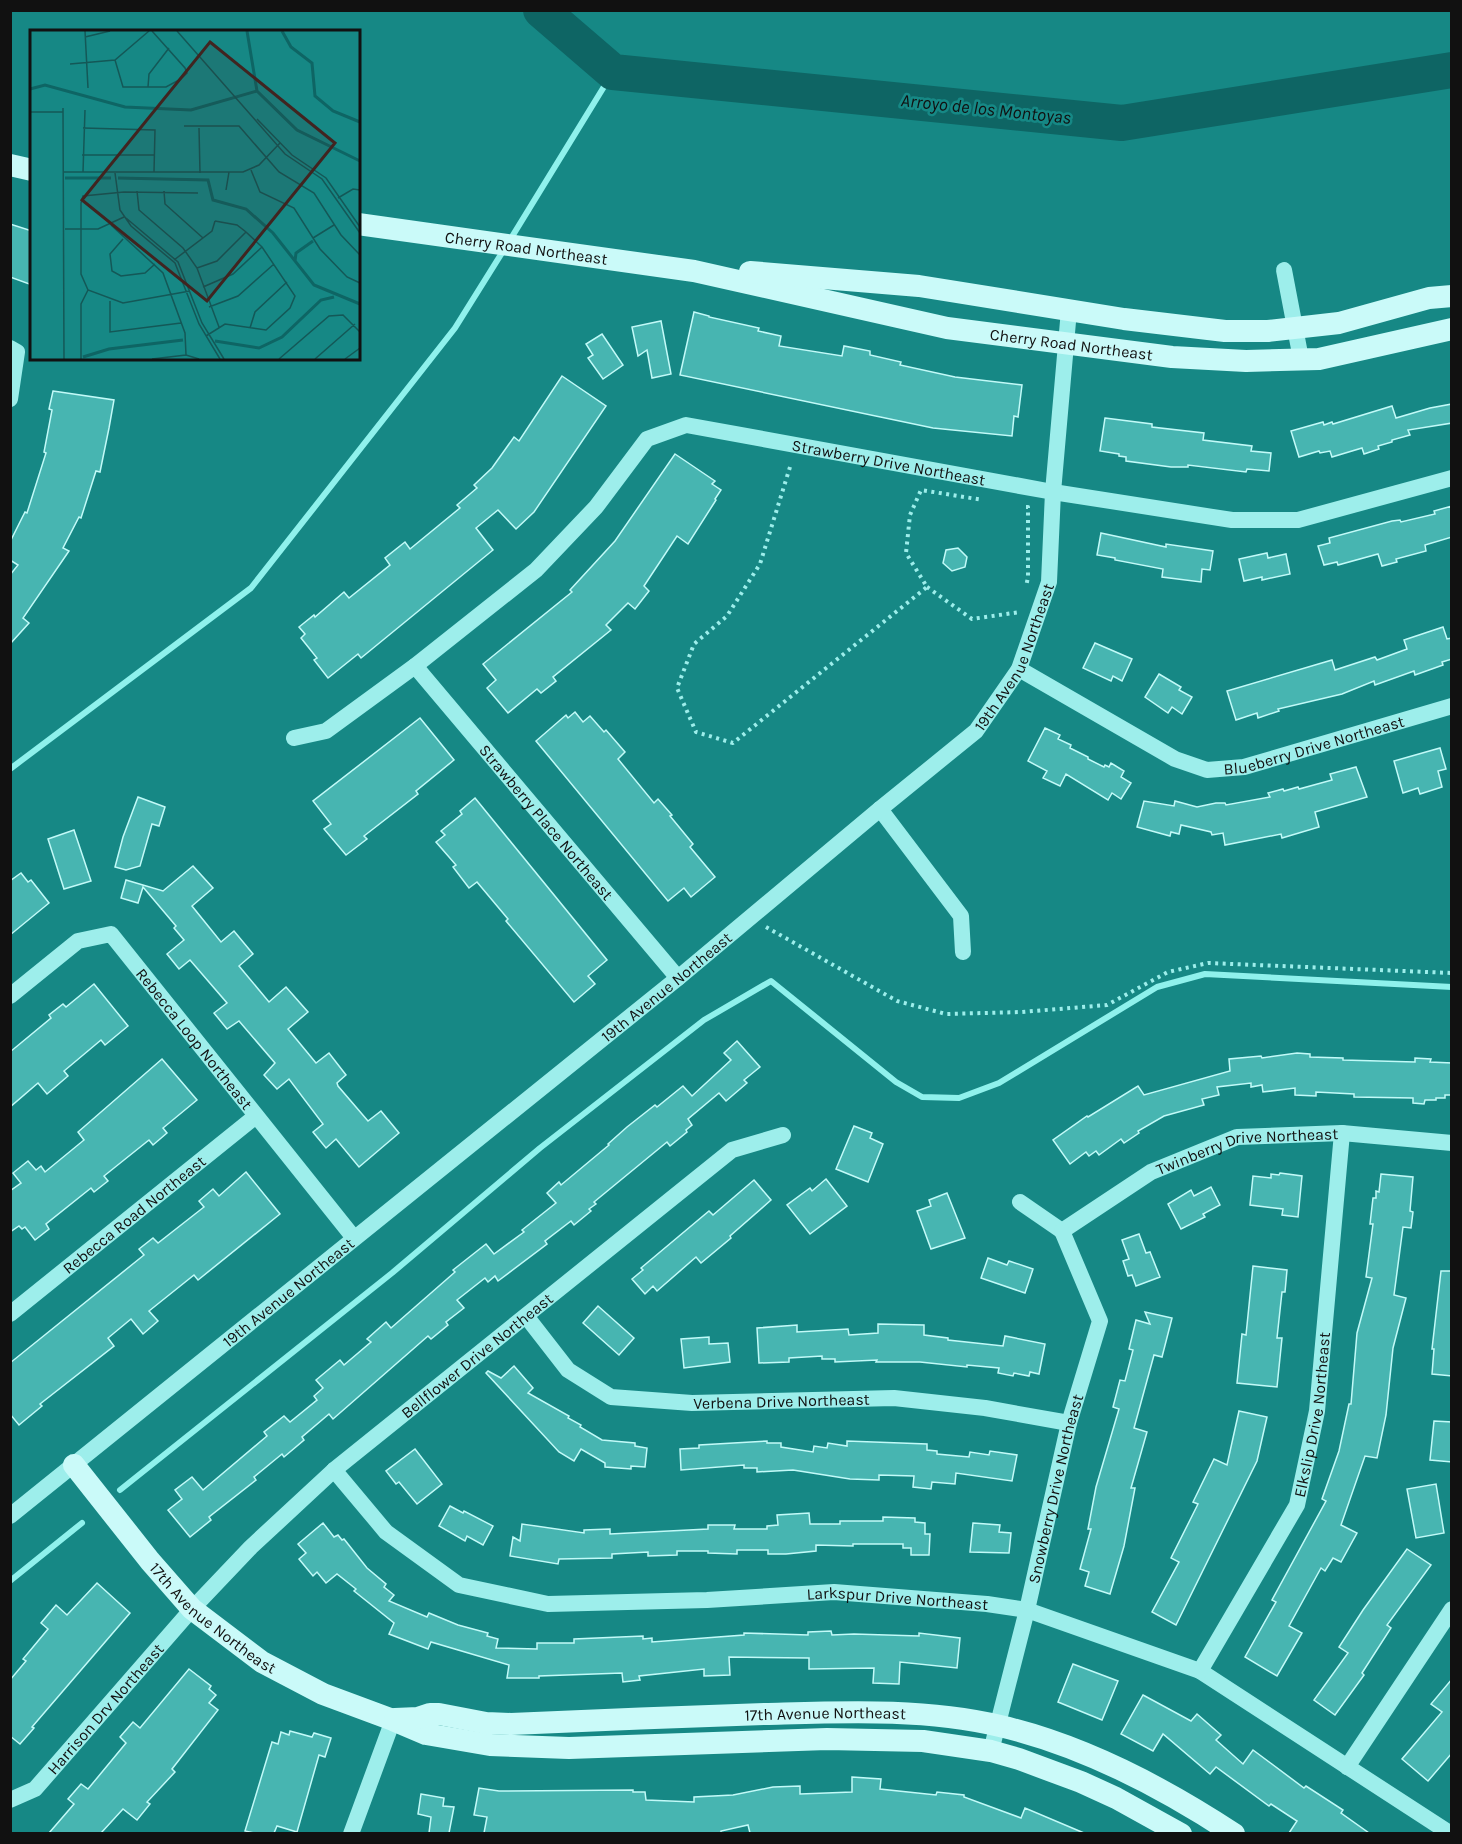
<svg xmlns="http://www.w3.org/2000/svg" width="1462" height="1844" viewBox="0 0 1462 1844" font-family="Karla,sans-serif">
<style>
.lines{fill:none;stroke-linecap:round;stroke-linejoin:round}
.stream{stroke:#8ff1ec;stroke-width:6}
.river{stroke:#0e6564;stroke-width:36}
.building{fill:#47b5b1;stroke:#c2faf8;stroke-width:1.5}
.path{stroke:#9deeeb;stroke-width:4;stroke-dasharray:3 4.5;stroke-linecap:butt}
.street{stroke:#9deeeb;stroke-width:16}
.secondary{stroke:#cafaf9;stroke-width:22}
.labels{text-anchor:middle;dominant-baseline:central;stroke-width:5;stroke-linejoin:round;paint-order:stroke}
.street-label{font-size:16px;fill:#111;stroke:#168885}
.water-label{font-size:18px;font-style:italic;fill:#111;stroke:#168885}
.inset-river{fill:none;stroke:#0e6564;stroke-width:3}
.inset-road{fill:none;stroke:#145857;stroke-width:1.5}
.view{fill:#412420;fill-opacity:0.15;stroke:#412420;stroke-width:3}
.inset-edge{fill:none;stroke:#111;stroke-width:3}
</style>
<rect width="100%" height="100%" fill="#168885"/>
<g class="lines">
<g class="stream">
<path d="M510,240L613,72"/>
<path d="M10,769L251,588L455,328L505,248"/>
<path d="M120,1490L392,1273L540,1148L704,1020L771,981L896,1082L922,1097L959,1098L999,1083L1157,987L1205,974L1452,987"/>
<path d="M10,1581L82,1523"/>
</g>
<path class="river" d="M541,10L613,72L1122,123L1452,70"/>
</g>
<g class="building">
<path d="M10,224L32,231V285L10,277Z"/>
<path d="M694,312L709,316V317L759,328L758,331L781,336L779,346L842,356L844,346L870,351V355L901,362L900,365L955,377L1022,385L1018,417L1014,416L1012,436L933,428L680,375Z"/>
<path d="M661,321L671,374L652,378L647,350L638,356L632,327Z"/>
<path d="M602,334L623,365L603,379L588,358L593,355L586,344Z"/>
<path d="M562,376L606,406L534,512L516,529L498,510L476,528L493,550L361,658L358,654L328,678L314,660L317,658L301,638L305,634L299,627L314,615L315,617L344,592L349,598L390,565L385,558L405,542L410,549L460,508L457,505L477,488L474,485L492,468L514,437L519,441Z"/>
<path d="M53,391L114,400L109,428L100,472L96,471L81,518L79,517L63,548L69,551L23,618L29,623L10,644V575L18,565L10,560V542L25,512L27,513L46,453L44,452L52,410L49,409Z"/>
<path d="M1452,404V423L1408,430L1410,435L1392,440V442L1378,446L1379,449L1364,454L1362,448L1332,457L1330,451L1320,453L1319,451L1299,457L1291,431L1323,422L1324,425L1332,422L1333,424L1392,406L1396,418L1430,408Z"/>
<path d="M1105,418L1152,424V427L1204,433L1203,440L1252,446L1251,451L1271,453L1269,471L1247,469L1246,472L1188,465V467H1171L1126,461V457L1119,456V454L1100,451Z"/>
<path d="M675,454L715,481L712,484L721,490L715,499L716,500L688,544L677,536L644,586L649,591L635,609L628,603L606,625L611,630L553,677L556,681L541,693L537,689L508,713L487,688L496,680L483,664L572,592L570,590L615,541Z"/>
<path d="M1452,506V537L1425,545L1426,551L1396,559L1397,562L1382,566L1378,554L1338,565L1337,562L1324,565L1318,546L1330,543L1329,538L1392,521L1400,520L1401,522L1435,514L1434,511Z"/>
<path d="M1101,533L1166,547V544L1213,551L1210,570L1202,569L1201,582L1162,577L1163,569L1115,560V558L1097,555Z"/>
<path d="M958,548L967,557L965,567L952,571L943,563L946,550Z"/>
<path d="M1267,553L1268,558L1286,554L1290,574L1262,580V577L1244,581L1239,559Z"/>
<path d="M1443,627L1447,639L1452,638V659L1442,662L1443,665L1415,675L1414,671L1375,685L1374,681L1342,694L1278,709L1279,711L1258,718L1257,713L1236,720L1227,691L1332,660L1335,670L1375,657L1377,660L1407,649L1404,640Z"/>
<path d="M1095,643L1132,659L1122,681L1113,676L1111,681L1083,668Z"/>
<path d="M1159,674L1181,687L1179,690L1192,697L1182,714L1172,707L1168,713L1145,697Z"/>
<path d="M575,712L583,722L590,716L604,732L606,730L625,752L618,759L654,803L658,799L672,815L670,816L693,844L690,847L715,877L691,897L684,888L668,901L536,741L566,715L568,718Z"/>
<path d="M420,718L454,760L416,791L418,794L364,836L367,839L346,855L324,829L331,824L313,801Z"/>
<path d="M1045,728L1060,735L1058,739L1071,745L1070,748L1088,757V759L1104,767L1105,765L1109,767L1111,763L1124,771L1121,777L1131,783L1121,799L1112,793L1108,800L1066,774L1060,786L1043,778L1047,771L1028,761Z"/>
<path d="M1440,748L1446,769L1438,771L1442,787L1420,794L1418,788L1403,793L1394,761Z"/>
<path d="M1356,767L1367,797L1315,812L1319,827L1282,838L1281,834L1225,845L1223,833L1212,835L1211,832L1181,825L1179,834L1171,832L1170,836L1137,827L1144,801L1174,806L1175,801L1197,807L1216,803H1225L1226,805L1270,797L1268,793L1283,789L1284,791L1298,787L1299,789L1332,780L1330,774Z"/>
<path d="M138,797L165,807L159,826L152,824L140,866L126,870L115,867L123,837Z"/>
<path d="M475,798L607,960L588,976L595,984L574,1002L506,921L508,919L477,882L469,888L453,867L456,865L436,842L445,835L441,831L462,814L460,811Z"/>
<path d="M74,830L91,881L64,889L48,839Z"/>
<path d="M193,866L213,888L192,906L221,942L234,931L253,954L239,966L269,1002L286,987L308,1012L288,1029L316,1063L329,1053L346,1075L337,1083L338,1086L368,1121L381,1111L399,1133L359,1167L336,1139L326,1148L313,1132L323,1124L289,1079L277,1089L264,1075L275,1063L239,1021L227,1029L214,1013L227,1003L190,960L179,969L167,954L184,940L174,928L176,926L143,887L138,903L121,898L126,880L163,891Z"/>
<path d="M21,873L28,882L31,880L49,903L10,935V881Z"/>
<path d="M94,984L128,1026L105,1045L101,1040L64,1071L68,1076L47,1094L38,1083L10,1107V1052L51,1018L49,1015L63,1004L66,1007Z"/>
<path d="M737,1041L760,1067L744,1080L747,1083L726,1101L719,1093L688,1119L692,1125L686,1130L687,1132L670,1146L667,1142L594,1202L596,1204L589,1209L591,1211L574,1225L571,1221L545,1241L547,1244L498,1281L495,1276L488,1282L485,1278L457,1300L464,1308L446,1322L448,1325L431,1339L428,1336L333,1419L329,1414L302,1437L304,1440L284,1457L282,1454L254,1477L256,1480L209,1517L211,1520L190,1537L168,1510L182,1499L175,1490L192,1477L203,1490L267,1436L264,1432L284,1416L290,1422L317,1400L314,1396L323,1388L316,1380L340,1360L344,1365L371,1342L367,1339L386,1322L391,1328L455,1272L453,1270L486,1244L494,1254L524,1232L522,1230L556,1203L547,1193L559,1182L561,1185L609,1145L608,1144L627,1127L655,1105L657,1107L683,1086L692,1096L731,1060L724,1053Z"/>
<path d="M1297,1053L1310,1054V1057L1343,1058V1060L1415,1062V1058L1431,1059L1430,1062L1452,1063V1095H1445V1098H1436V1100H1425L1424,1104L1413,1103V1098L1354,1097V1094L1316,1092V1096L1295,1095V1088L1263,1092L1262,1085L1251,1087V1083L1217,1087L1219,1095L1202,1099L1204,1105L1164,1116L1138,1131L1139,1133L1124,1143L1121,1139L1099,1155L1096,1151L1089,1156L1086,1152L1070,1164L1053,1140L1087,1116L1088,1117L1138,1086L1144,1095L1230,1071L1229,1059L1261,1056L1262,1058Z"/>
<path d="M162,1059L197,1100L163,1128L167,1133L153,1145L149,1140L104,1176L108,1181L94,1192L91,1188L46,1224L49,1229L35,1240L25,1227L22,1229L19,1226L10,1232V1191L21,1183L13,1173L28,1161L36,1170L41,1166L45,1172L84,1140L78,1132Z"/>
<path d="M854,1126L872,1133L870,1138L883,1144L868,1182L836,1169Z"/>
<path d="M246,1172L280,1214L198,1280L194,1275L149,1311L158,1321L143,1334L131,1319L108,1338L114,1346L40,1404L42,1406L19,1425L10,1414V1363L144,1255L139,1249L153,1238L158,1243L204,1207L199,1201L213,1189L219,1196Z"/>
<path d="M1280,1173L1302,1176L1298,1217L1282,1215L1283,1209L1250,1205L1253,1176L1271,1178V1174L1279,1175Z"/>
<path d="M1381,1174L1413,1177L1410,1211L1413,1212L1411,1228L1403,1227L1394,1295L1406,1298L1393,1348L1386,1415L1377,1458L1365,1456L1341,1525L1357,1533L1341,1562L1333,1558L1325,1571L1321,1568L1289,1626L1302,1633L1277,1676L1245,1657L1276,1602L1272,1600L1326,1501L1322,1499L1339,1451L1349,1404H1351L1357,1333L1372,1278L1366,1277L1373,1224H1370L1373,1198H1376V1191L1379,1192Z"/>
<path d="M826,1179L847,1206L810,1234L787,1205L810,1188L812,1191Z"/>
<path d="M754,1180L771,1200L730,1236L731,1238L701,1263L696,1257L657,1291L653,1286L645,1294L632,1279L643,1270L641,1268L709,1211L713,1215Z"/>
<path d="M1211,1187L1220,1205L1203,1214L1205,1217L1181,1229L1168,1204L1191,1190L1194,1196Z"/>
<path d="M947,1193L965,1238L931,1249L917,1211L931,1206L929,1200Z"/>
<path d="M1139,1234L1146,1253L1150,1252L1160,1277L1136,1286L1132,1275L1128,1276L1123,1261L1129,1259L1122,1240Z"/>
<path d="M988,1258L1007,1265L1009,1261L1033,1269L1025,1293L981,1278Z"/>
<path d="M1253,1266L1287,1270L1285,1292H1282L1277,1338H1282L1277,1387L1237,1383L1242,1334L1246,1335Z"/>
<path d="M1441,1271H1452V1376L1432,1374L1434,1349H1432Z"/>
<path d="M598,1306L634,1338L619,1355L583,1323Z"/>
<path d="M1145,1312L1172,1318L1162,1357L1154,1355L1134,1428L1147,1432L1131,1488H1135L1124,1546L1110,1594L1085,1586L1089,1572L1080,1569L1091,1529H1088L1096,1487L1119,1409L1113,1407L1120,1380L1125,1381L1133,1350L1129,1349L1136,1320L1150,1324Z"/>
<path d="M878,1324L924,1325V1335L948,1338V1340L1003,1346L1005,1336L1045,1344L1039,1374L1030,1372L1029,1376L1014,1373L1013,1376L998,1373L999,1368L967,1365V1367L920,1362H876L877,1360L835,1362V1359H822V1356L789,1358V1362L759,1363L757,1328L797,1325V1332L848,1329L849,1335L878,1333Z"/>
<path d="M709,1337V1344L728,1343L730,1362L684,1368L681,1339Z"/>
<path d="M514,1366L533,1388L528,1393L569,1416L568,1418L581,1425L580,1427L602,1440L635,1443V1446L647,1448L645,1467L631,1466V1469L605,1467V1463L581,1449L574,1461L559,1452L486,1373L488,1371L501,1378Z"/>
<path d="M1239,1411L1267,1417L1257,1461L1176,1625L1152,1612L1179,1562L1171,1558L1198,1504L1193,1502L1214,1459L1227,1465Z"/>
<path d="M1434,1421L1452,1422V1462L1430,1460Z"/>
<path d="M767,1441V1443H781V1447L813,1452L814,1446L827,1448L828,1443L847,1446V1441L927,1444V1450L937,1451V1454L969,1457L970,1452L989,1455L990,1451L1017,1455L1012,1481L956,1473L955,1484L932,1482L931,1489L913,1487L914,1476L879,1475V1480L850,1479L793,1470L757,1472V1468H744V1465L681,1470L680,1449L699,1448V1445Z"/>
<path d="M415,1449L442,1484L417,1504L399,1482L396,1484L386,1471Z"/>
<path d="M1436,1484L1444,1533L1416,1538L1407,1489Z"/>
<path d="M450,1506L463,1513L464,1511L493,1526L483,1545L467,1536L465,1541L439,1526Z"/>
<path d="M809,1513L810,1524H840V1521H883V1517L915,1518V1522L925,1523V1534H930L929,1555H911V1548H903V1544H853V1546L816,1545V1551L786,1554H768V1550H737V1554L708,1553V1551H677V1555L648,1556V1552L612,1554V1558L559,1559L558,1564L510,1556L513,1537L520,1541L522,1524L584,1533V1530L610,1529V1534L708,1529V1525H735L734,1529H767V1526L778,1525L777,1515Z"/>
<path d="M323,1523L334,1537L338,1535L342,1540L344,1539L367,1568L386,1584L384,1587L394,1595L389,1601L427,1617L429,1613L458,1625L488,1633L487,1636L498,1639L496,1648L537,1649V1643H574V1639L643,1636V1639L652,1638V1642L744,1635V1633L808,1635V1632L831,1631L832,1635L854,1634L919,1636V1633L960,1638L957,1668L900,1662L899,1684L873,1683L874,1668L809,1669V1658L729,1657L730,1675L704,1676V1669L639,1676L640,1680L623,1682L622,1673L539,1676V1678H507L509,1665L431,1642L428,1649L389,1634L394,1623L354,1591L356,1589L337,1574L326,1583L317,1572L313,1576L299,1559L306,1553L298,1544Z"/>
<path d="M973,1523L1000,1525L999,1532L1011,1533L1009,1553L970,1552Z"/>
<path d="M1407,1549L1431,1565L1387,1625L1391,1628L1362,1673L1364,1675L1335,1715L1314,1700L1348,1653L1339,1647L1363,1610Z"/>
<path d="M97,1583L130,1613L32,1727L34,1728L20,1744L10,1736V1680L26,1661L23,1659L48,1629L41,1623L56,1605L67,1615Z"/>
<path d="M1073,1664L1118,1681L1102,1720L1058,1702Z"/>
<path d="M189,1669L211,1686L209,1689L216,1695L209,1703L218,1710L172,1769L175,1772L147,1802L150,1804L137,1820L123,1809L101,1833H49L74,1804L68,1799L81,1784L88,1789L126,1743L120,1737L133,1722L140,1728Z"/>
<path d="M1452,1679V1753L1428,1781L1402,1759L1442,1712L1431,1704Z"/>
<path d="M1143,1695L1191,1721L1197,1714L1221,1735L1216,1740L1243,1764L1253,1750L1304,1788L1306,1786L1343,1810L1341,1813L1369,1833H1289L1297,1821L1271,1804L1269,1806L1216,1767L1210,1774L1163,1734L1153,1751L1121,1734Z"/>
<path d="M290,1731L312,1737L314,1733L331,1738L325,1757L319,1755L297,1832L277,1826L274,1833H254L245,1831L272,1742L278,1744L281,1732L289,1735Z"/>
<path d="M852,1777L881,1779L880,1789L936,1795L937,1792L964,1795V1797L1021,1818L1025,1808L1084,1833H750L748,1825L721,1831V1833H484L487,1817L474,1815L479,1788L499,1791L633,1790V1792H645L646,1800L694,1802V1797L733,1795L773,1787L800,1786V1794L852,1792Z"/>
<path d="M421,1794L444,1798L443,1806L454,1807L449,1833H429L431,1817L418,1814Z"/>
</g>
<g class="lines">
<g class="path">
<path d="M790,467L760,564L727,616L694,644L677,688L696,732L733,743L927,587L906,553L910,515L921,490L983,500"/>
<path d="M1026,507H1028V577L1026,587"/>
<path d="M927,587L972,619L1020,612"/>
<path d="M766,927L897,1001L946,1014L1022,1012L1107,1005L1168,972L1208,963L1452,973"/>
</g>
<g class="street">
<path d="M1284,270L1301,359"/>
<path d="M10,348L17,352L10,399"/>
<path id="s1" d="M415,666L678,978"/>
<path id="s2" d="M1019,669L1175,759L1207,770L1244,767L1452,706"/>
<path id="s3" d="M294,738L326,731L415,666L536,570L596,507L647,439L686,425L1053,492L1232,520H1298L1452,478"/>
<path d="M880,809L961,916L963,952"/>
<path id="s4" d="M10,996L78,941L111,934L354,1238"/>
<path d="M1020,1202L1062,1231"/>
<path id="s5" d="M1062,1231L1151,1172L1237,1137L1342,1133L1452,1143"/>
<path id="s6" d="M10,1314L256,1116"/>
<path id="s7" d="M526,1316L568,1370L611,1397L692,1403L894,1398L985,1408L1069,1423"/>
<path id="s8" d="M334,1470L386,1532L459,1585L548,1604L707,1600L834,1592L987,1604L1027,1610L1200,1671L1451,1834"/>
<path id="s9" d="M10,1516L678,978L880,809L976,731L1019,669L1049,582L1053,492L1069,310"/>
<path id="s10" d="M1200,1671L1297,1505L1317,1411L1342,1133"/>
<path id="s11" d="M991,1751L1027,1610L1069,1423L1100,1321L1062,1231"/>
<path d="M1347,1767L1452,1609"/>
<path id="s12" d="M10,1800L35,1789L192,1609L251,1547L334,1470L732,1150L783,1135"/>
<path d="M351,1834L393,1720"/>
</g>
<g class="secondary">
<path d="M10,165L32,170"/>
<path id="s13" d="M358,224L694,271L947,328L1172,357L1246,361L1319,359L1452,329"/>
<path d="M750,272L919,286L1124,319L1225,331H1268L1339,323L1429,298L1452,296"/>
<path id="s14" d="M74,1465L150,1561L192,1609L262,1662L323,1694L393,1720L426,1734L490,1745L569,1748L827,1739L923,1741L991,1751L1019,1759L1081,1782L1116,1798L1181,1834"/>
<path id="s15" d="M395,1719L418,1718L430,1714H439L486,1723L511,1724C596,1720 680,1717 765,1714C843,1712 923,1708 1000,1726C1082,1745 1164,1788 1234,1834"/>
</g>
</g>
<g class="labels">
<g class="street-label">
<text stroke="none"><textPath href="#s13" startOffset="170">Cherry Road Northeast</textPath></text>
<text stroke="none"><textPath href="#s13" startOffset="724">Cherry Road Northeast</textPath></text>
<text stroke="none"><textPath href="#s3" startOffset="717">Strawberry Drive Northeast</textPath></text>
<text stroke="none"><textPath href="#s9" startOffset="1329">19th Avenue Northeast</textPath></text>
<text stroke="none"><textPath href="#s2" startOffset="324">Blueberry Drive Northeast</textPath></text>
<text stroke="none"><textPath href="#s1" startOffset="204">Strawberry Place Northeast</textPath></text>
<text stroke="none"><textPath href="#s9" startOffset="843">19th Avenue Northeast</textPath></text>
<text stroke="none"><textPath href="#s4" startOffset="255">Rebecca Loop Northeast</textPath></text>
<text stroke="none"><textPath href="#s5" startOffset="207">Twinberry Drive Northeast</textPath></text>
<text stroke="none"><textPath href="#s6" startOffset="159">Rebecca Road Northeast</textPath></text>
<text stroke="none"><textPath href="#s9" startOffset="357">19th Avenue Northeast</textPath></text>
<text stroke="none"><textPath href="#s12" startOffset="648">Bellflower Drive Northeast</textPath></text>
<text stroke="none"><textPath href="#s7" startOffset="290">Verbena Drive Northeast</textPath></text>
<text stroke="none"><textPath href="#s10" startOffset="284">Elkslip Drive Northeast</textPath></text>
<text stroke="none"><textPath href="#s11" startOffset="270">Snowberry Drive Northeast</textPath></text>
<text stroke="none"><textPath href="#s8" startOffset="612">Larkspur Drive Northeast</textPath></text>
<text stroke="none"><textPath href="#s14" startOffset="208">17th Avenue Northeast</textPath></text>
<text stroke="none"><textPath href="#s12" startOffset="134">Harrison Drv Northeast</textPath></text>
<text stroke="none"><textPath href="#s15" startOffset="432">17th Avenue Northeast</textPath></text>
</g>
<g class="water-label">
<text transform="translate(986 109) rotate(6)">Arroyo de los Montoyas</text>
</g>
</g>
<g transform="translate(30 30)">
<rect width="330" height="330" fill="#168885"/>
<path class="inset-river" d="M217,1L227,61L267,100L330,131M252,1L261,17L282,33L285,66L303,81L330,92M0,59L15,55L95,77L161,80L227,61M35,148H81M88,148L178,150L183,170L216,179L243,203L284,255L330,274M265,231L266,223L283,211M185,311L229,318L252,307L291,270L304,267M53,327L79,319L153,310"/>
<path class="inset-road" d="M55,1L58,58M147,1L255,124L292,149L330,203M55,7L80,1M85,30L93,57H136L151,49L157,43L155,38L122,1M40,34L85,30L119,1M118,57L119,44L139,18M33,78L34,329M0,82H33M227,89L262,125L296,148L330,197M154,96H209L249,142L284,163L311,205L330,225M53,98L125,100L124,142M169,98L170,143M52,125H124M221,140L230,162L264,178L290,219L317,247L330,253M34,142H213L229,135L250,113M53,142L55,80M85,143L90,180L101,196L145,233L169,294L190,329M196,160L199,142M107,161L109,180L153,218L167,238L189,297M134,161L135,174L173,208M308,168L323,159L330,160M96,188L148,232L172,293L194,329M81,195L133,243L155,303L156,325M35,199H68L94,187M283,208L304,195M93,209L80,224L82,241L91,246L115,243L125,234M144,230L182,201L185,191M167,238L187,231L216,202M173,257L203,244L232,217M160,261L93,273L58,260L51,244V173L53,166L94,162L168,163M80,271V302L151,293M179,277L208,266L244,234M220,298L225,282L257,252M176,306L195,294L236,300L260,278L265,266L232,217L216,202L207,195L185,191M51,329V274L58,260M122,329L156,325L169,329M249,329L299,286L313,285L330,302M285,329L325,294M315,329L330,318"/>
<path class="view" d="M180,12L305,113L177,271L52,170Z"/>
<rect width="330" height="330" class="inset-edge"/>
</g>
<rect width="1462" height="1844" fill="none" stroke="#111111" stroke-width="24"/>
</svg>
